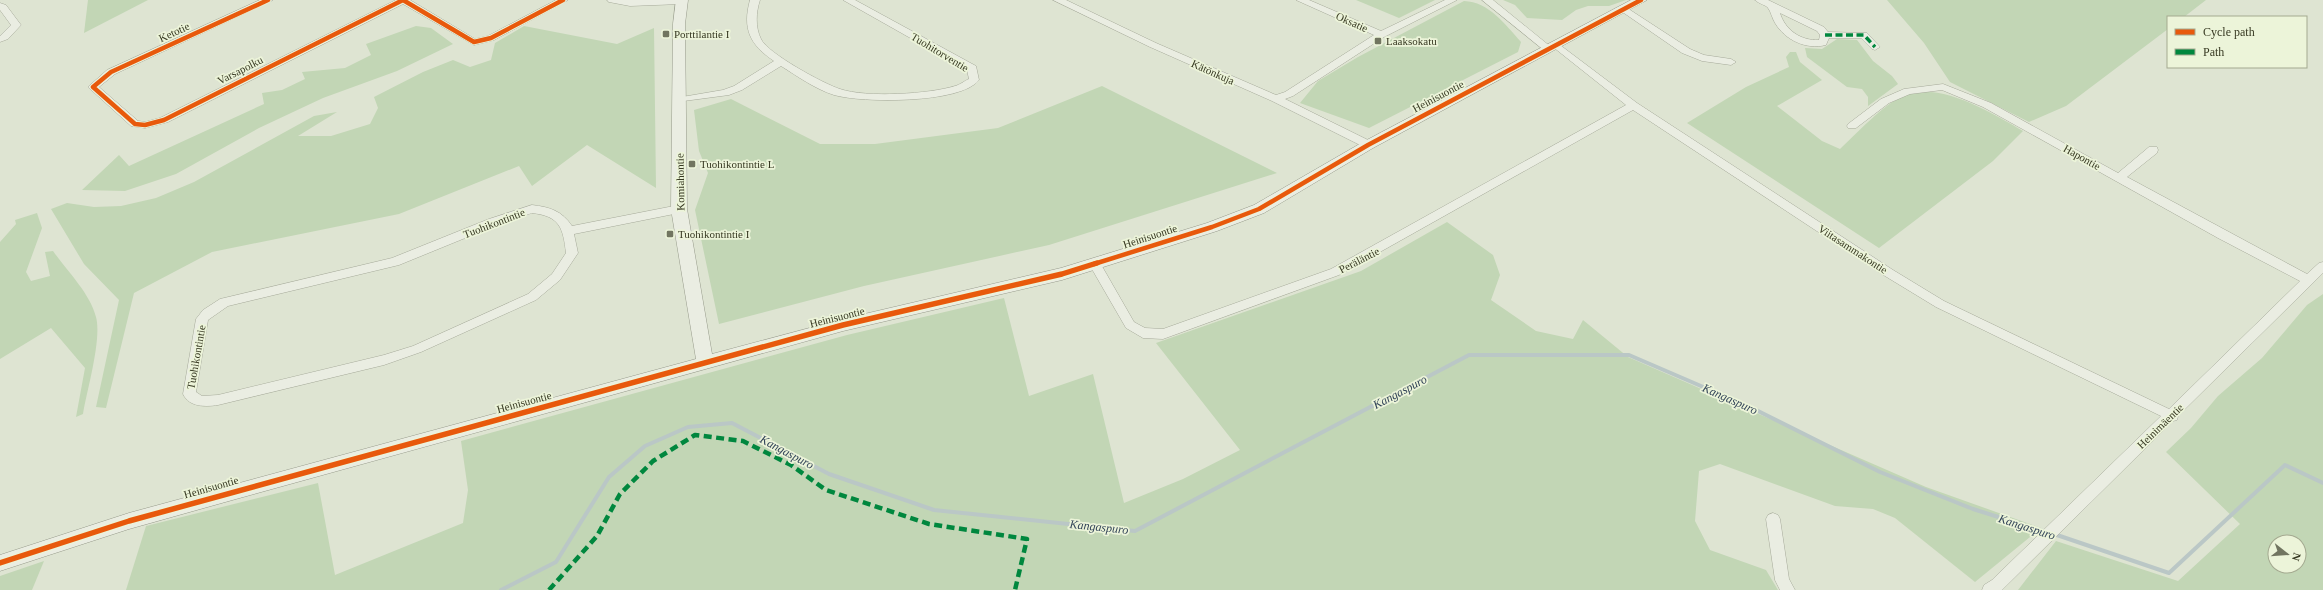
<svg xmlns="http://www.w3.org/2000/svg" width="2323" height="590" viewBox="0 0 2323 590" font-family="'Times New Roman',serif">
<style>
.green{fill:#c2d6b5;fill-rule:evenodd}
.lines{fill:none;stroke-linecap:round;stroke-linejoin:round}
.stream{stroke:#bac7c6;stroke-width:4}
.street-casing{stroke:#a6aa9a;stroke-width:1}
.secondary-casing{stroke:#969a8a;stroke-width:1}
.street{fill:#eaede2;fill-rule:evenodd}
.secondary{fill:#eaede2;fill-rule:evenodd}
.quiet-far1{stroke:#00873e;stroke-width:3.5;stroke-dasharray:7 3.5;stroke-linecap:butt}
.quiet{stroke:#00873e;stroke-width:4.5;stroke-dasharray:8 4.5;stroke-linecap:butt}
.cycleway-far1-casing{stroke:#ecf4d9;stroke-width:6}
.cycleway-casing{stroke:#ecf4d9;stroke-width:8}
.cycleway-far1{stroke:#e8590c;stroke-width:4.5}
.cycleway{stroke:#e8590c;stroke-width:5.5}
.poi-dot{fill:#717560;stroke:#ecf4d9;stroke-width:1.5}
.labels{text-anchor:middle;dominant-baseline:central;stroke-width:3.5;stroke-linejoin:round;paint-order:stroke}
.street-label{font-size:11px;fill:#373922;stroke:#ecf4d9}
.poi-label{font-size:11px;fill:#373922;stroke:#ecf4d9;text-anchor:start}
.water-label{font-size:12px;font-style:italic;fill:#324458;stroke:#ecf4d9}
</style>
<rect width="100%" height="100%" fill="#dee4d2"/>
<g class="green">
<path d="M88,0H148L84,33Z"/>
<path d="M1356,0H1435L1399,18Z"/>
<path d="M1503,0H1626L1609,6H1588L1576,10L1562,20L1527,18L1515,5Z"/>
<path d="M1887,0H2206L2184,17H2168V29L2066,106L2029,122L1950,82L1924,43Z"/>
<path d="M1464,1C1489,2 1505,24 1521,42L1518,52L1369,128L1300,103L1318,81L1358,57Z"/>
<path d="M416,26L431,28L453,44L397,71L323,98L259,128L176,174L125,191L82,190L119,155L129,166L264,104L262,93L282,90L305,79L302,72L345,68L371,55L366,44Z"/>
<path d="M524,26L617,44L654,28L656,188L587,145L532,186L519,166L399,214L212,252L134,293L106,408L96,407L119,300L84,264L51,209L67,203L94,207L121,206L156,198L194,182L314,116L337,112L298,136H331L370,124L378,108L374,97L423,72L453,60L470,67L491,60L495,43Z"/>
<path d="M1837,39L1857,40L1873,61L1892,76L1898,84L1868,106V97L1862,89L1847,87L1807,57L1805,48L1822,49Z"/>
<path d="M1790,52H1796L1800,62L1822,80L1777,106L1822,141L1840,149C1856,134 1884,104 1903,96C1939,80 1992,113 2023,131L1993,161L1879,248L1687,123L1746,87L1789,67L1786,57Z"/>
<path d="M1102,86L1277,173L1049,245L864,286L719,324L695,210L708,173L699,151L694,110L731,99L820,144H875L998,128Z"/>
<path d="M37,213L42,228L26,272L31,281L50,276L45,252L53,251C67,271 90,293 96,317C102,339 87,390 83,414L76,417L85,368L51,328L0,359V242L16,224L15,220Z"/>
<path d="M1447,222L1493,255L1500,275L1491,300L1536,331L1573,339L1583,320L1628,357L1926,487L2041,528L1975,582L1895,518L1873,509L1835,506L1720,464L1699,471L1695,521L1710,550L1766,570L1778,590H126L146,526L318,483L335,575L463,523L468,490L461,441L847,335L1004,298L1029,396L1093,374L1124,503L1183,479L1240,450L1156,343L1361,271Z"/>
<path d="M2323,294V590H2018L2056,541L2178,581L2240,524L2166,452L2191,428L2218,396L2262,358L2307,305ZM2275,542H2299V566H2275Z"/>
<path d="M44,561L32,590H0V576Z"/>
</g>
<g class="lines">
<g class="stream">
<path d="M2054,534L2169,573L2285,465L2323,483"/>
<path d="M501,590L556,562L609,477L645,446L688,427L732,423L829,474L934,510L1135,531L1469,355H1629L1752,408L1880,472L1973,509L2046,532"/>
</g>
<g class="street-casing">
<g id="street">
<path d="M260,0H273L115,74L99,87L138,121L145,122L160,118L396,0H410L475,39L488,36L556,0H568L494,40L474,45L403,4L168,122L145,128L131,126L88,87L107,70Z"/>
<path d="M607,0H685L686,1L681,4L630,6L609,2Z"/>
<path d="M750,0H760C756,12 755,27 761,39C767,53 824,84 840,89C866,98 930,94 955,86C960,85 964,81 969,79L967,70L843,0H855L976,66L979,80C961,104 861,103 834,95C815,89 797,76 781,66L742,90L729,95L676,102L675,100L676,98L723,90L734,86L774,61C750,45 742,29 750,0Z"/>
<path d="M1053,0H1066L1156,43L1276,95L1285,92L1374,35L1296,0H1309L1381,31L1445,0H1457L1384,37L1293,96L1285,99L1372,142L1373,145L1372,148L1368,149L1272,101L1150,47Z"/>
<path d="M1482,0H1493L1551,47V51H1545Z"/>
<path d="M1755,0H1768L1824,27L1828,32L1867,33L1880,47L1875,50L1872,49L1861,38H1829L1826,45C1806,50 1785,40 1775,23C1772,18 1771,12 1768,8C1766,5 1759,4 1755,0ZM1780,13L1817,31L1820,35L1819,40C1801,41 1785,30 1780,13Z"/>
<path d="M0,3L6,5L21,25L8,39L0,42V36L11,25L0,10Z"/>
<path d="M1624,6L1690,49L1704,55L1731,59L1736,62L1731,65L1702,61L1682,53L1621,11V7Z"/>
<path d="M1556,42L1637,103L1893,270L1944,301L2169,409L2300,281L2218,238L1983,107L1942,90L1910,94L1889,103L1856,128H1848L1847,126L1848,124L1881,99L1904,89L1943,84L1991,103L2118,173L2149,147H2157L2158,150L2157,153L2127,177L2307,274L2319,263L2323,262V273L2178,416L2177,420L2173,421L2002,590H1982L1984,585L1992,580L2161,416L1936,307L1885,276L1633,110L1339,275L1163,339L1143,338L1126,328L1089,264L1095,260L1099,261L1134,322L1145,328L1163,329L1331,269L1626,105L1553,47V43Z"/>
<path d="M532,205C550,207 562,211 572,226L679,205L685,209L679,213L574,234L578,253L560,280L536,300L421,352L384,365L218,405C205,407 189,407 183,394L196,319L203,310L220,299L392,258L489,219ZM532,213C560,216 563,228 566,253L552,274L528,294L413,346L384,355L218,395L202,396L196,392L208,320L228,306L399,265L497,225Z"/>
<path d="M1773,513L1778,515L1780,519L1789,579L1795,590H1780L1775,580L1766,519L1768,515Z"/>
</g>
</g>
<g class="secondary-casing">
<path id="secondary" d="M676,0H688L685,24L687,209L712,354L843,319L1061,268L1207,223L1254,205L1363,142L1631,0H1647L1373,148L1264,213L1217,231L1062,280L843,331L236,499L129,529L0,571V555L129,513L696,359L671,209L673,24Z"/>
</g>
<use href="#street" class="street"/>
<use href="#secondary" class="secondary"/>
<path class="quiet-far1" d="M1825,35H1864L1875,47"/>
<path class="quiet" d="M549,590L597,536L620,494L653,461L695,435L743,441L791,465L826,490L929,524L1027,539L1015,590"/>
<g class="cycleway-far1-casing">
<g id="cycleway-far1">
<path d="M268,0L111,72L93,87L135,124L145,125L164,120L403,0L474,42L491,38L563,0"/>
<path d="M1094,264L1212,227L1259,209L1368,145L1641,0"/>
</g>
</g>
<g class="cycleway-casing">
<path id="cycleway" d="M0,563L129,521L843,325L1062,274L1097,263"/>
</g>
<use href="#cycleway-far1" class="cycleway-far1"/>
<use href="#cycleway" class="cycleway"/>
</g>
<g class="poi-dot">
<rect x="662" y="30" width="8" height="8" rx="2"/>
<rect x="1374" y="37" width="8" height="8" rx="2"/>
<rect x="688" y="160" width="8" height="8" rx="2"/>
<rect x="666" y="230" width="8" height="8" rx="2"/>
</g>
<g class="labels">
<g class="street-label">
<text transform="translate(1352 22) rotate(24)">Oksatie</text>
<text transform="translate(174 32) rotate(-25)">Ketotie</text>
<text transform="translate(940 52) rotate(31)">Tuohitorventie</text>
<text transform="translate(240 70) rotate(-27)">Varsapolku</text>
<text transform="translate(1213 72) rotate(24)">Kätönkuja</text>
<text transform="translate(1438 96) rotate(-28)">Heinisuontie</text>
<text transform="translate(2082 157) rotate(29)">Hapontie</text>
<text transform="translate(680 182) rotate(-91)">Komiahontie</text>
<text transform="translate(494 223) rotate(-21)">Tuohikontintie</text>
<text transform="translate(1150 236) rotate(-18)">Heinisuontie</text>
<text transform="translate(1853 249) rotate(33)">Viitasammakontie</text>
<text transform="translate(1359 260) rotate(-27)">Peräläntie</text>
<text transform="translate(837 317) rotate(-14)">Heinisuontie</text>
<text transform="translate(196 357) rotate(-80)">Tuohikontintie</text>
<text transform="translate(524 402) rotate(-15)">Heinisuontie</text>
<text transform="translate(2160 426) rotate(-44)">Heinimäentie</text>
<text transform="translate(211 487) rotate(-16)">Heinisuontie</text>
</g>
<g class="poi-label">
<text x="674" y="34">Porttilantie I</text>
<text x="1386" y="41">Laaksokatu</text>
<text x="700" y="164">Tuohikontintie L</text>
<text x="678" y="234">Tuohikontintie I</text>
</g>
<g class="water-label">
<text transform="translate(1400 392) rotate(-28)">Kangaspuro</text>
<text transform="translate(1730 399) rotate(24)">Kangaspuro</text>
<text transform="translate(787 452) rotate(28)">Kangaspuro</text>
<text transform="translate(1099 527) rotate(6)">Kangaspuro</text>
<text transform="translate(2027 527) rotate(18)">Kangaspuro</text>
</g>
</g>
<rect x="2167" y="16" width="140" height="52" fill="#ecf4d9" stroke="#a4a990"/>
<rect x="2175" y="29" width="20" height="6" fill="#e8590c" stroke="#a4a990"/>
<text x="2203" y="36" font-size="12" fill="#373922">Cycle path</text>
<rect x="2175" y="49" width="20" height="6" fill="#00873e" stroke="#a4a990"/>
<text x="2203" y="56" font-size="12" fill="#373922">Path</text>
<g transform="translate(2287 554) rotate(107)"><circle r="19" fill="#ecf4d9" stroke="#a4a990"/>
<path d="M0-3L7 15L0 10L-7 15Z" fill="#717560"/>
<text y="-6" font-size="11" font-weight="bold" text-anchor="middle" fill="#373922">N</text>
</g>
</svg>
